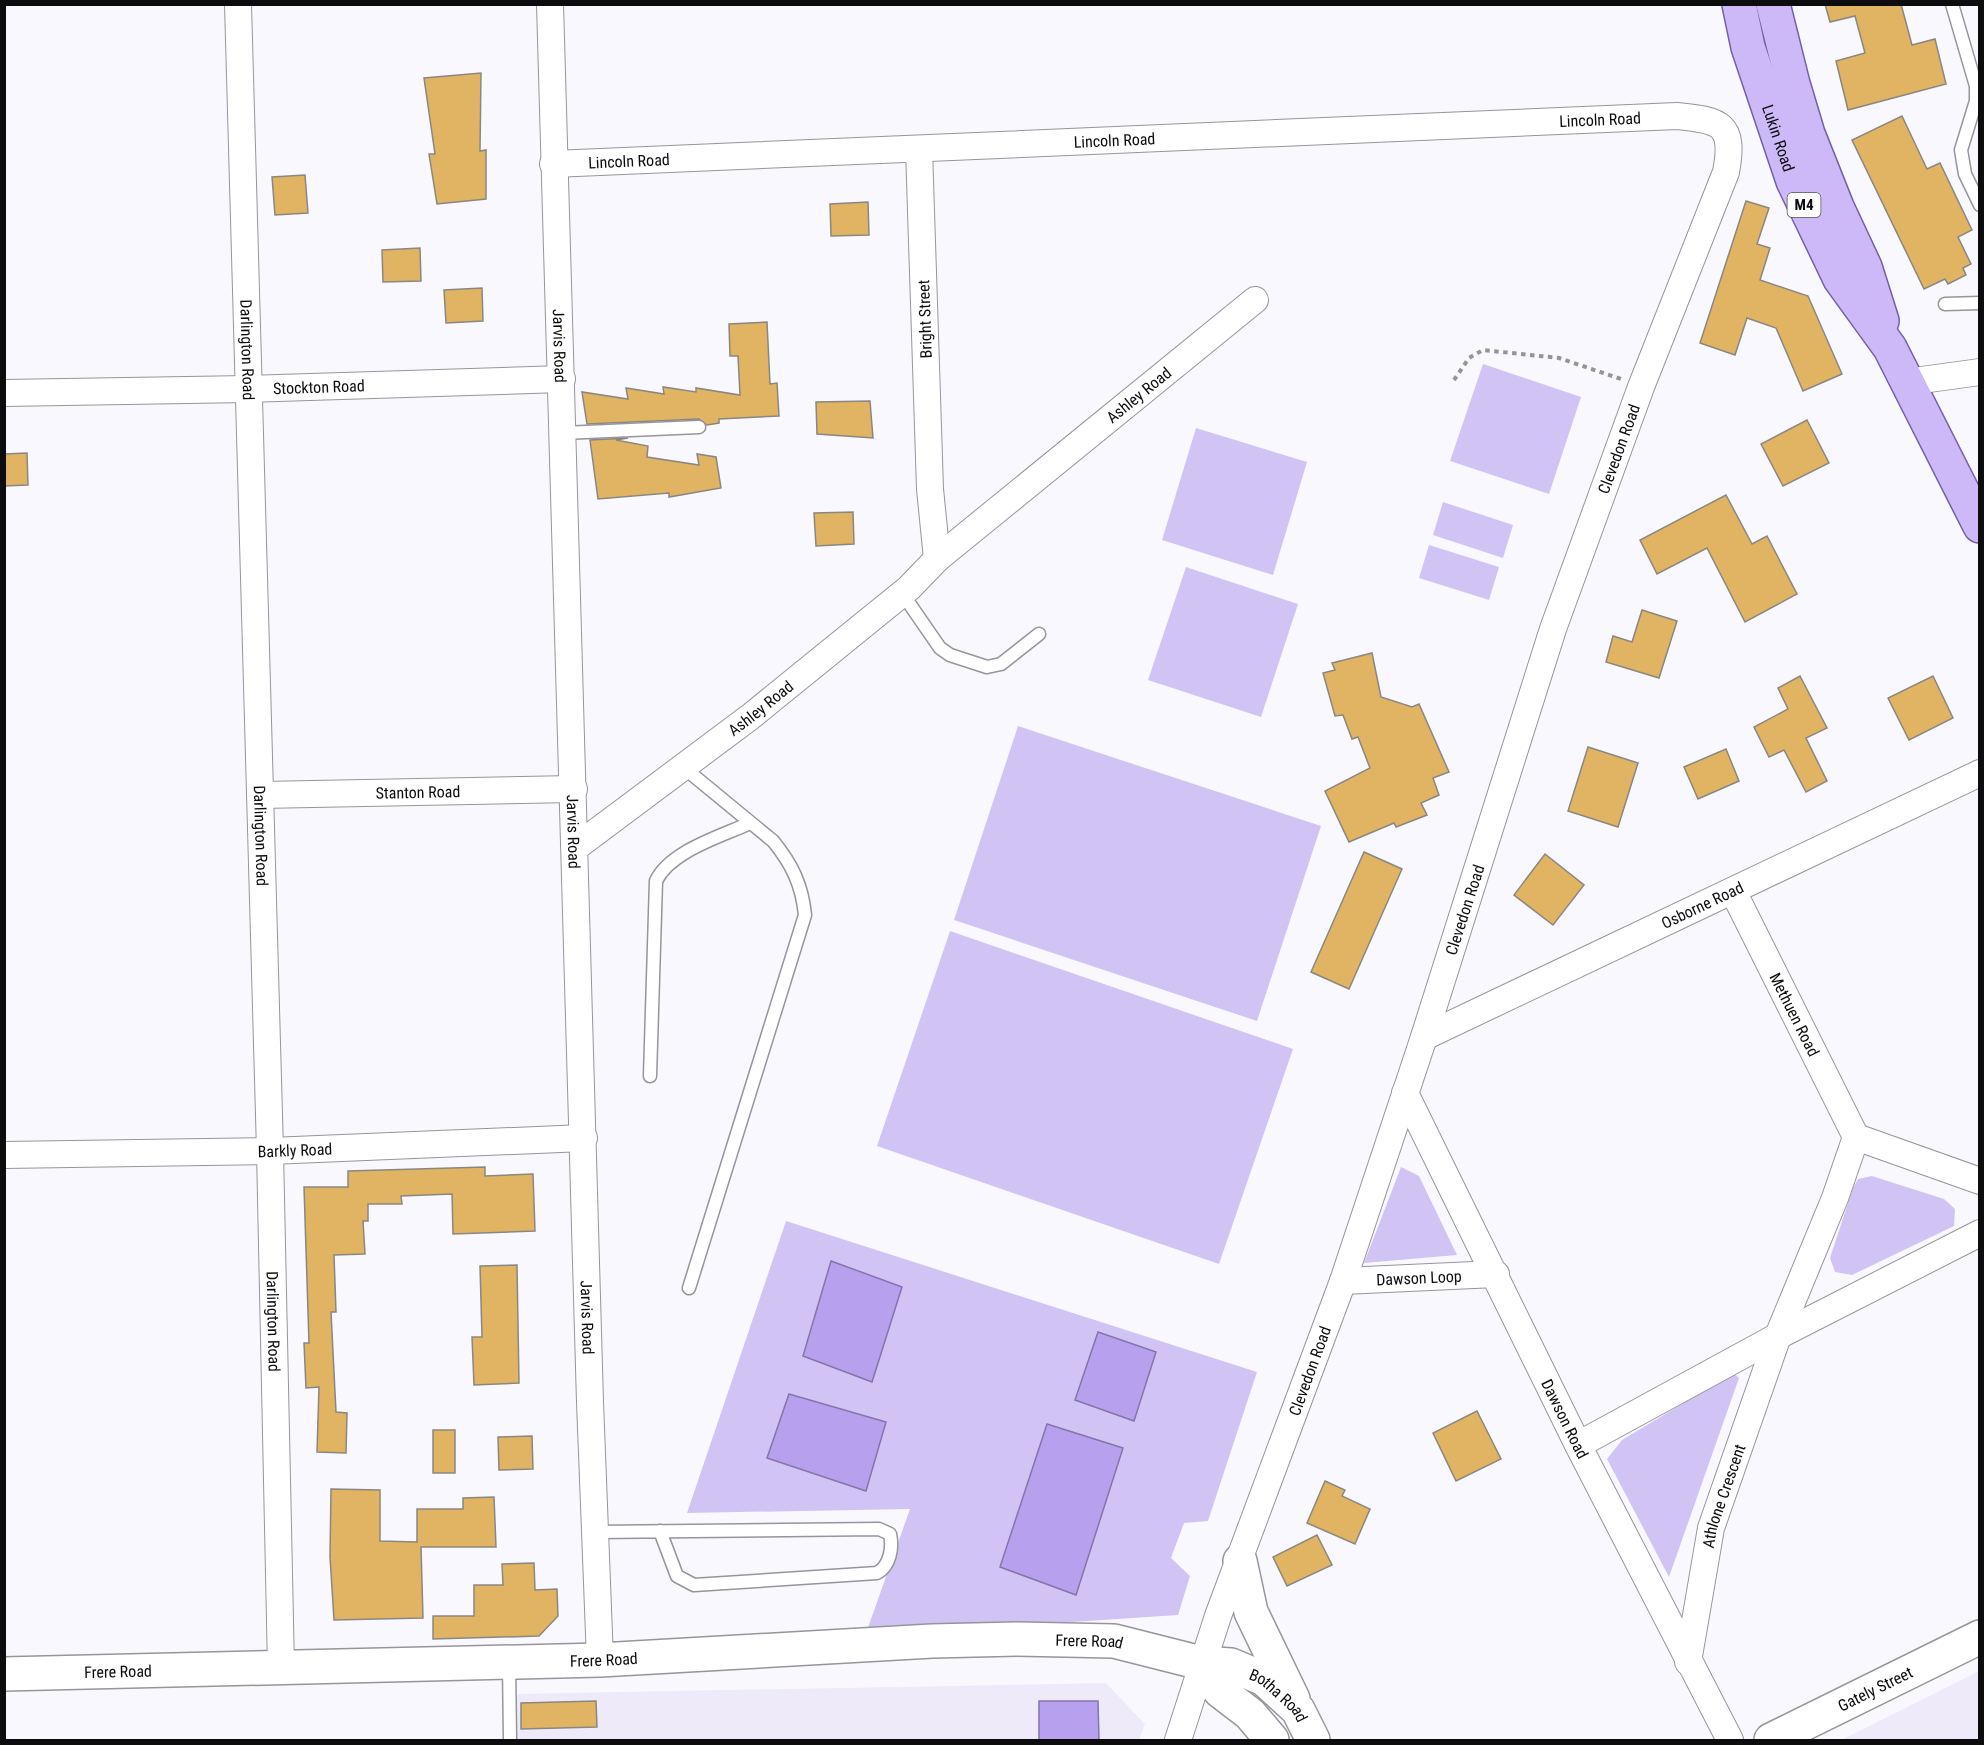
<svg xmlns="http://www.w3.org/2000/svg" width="1984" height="1745" viewBox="0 0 1984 1745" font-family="'Roboto Condensed',sans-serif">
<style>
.built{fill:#eeeaf9}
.green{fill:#d1c4f5}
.water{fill:#b7a1ef;stroke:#8474ac;stroke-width:1.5}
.building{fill:#e0b463;stroke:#8a8781;stroke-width:1.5}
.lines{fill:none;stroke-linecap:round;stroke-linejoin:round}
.lane-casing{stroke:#96959b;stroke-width:15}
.street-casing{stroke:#96959b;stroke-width:28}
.secondary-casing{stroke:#96959b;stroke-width:36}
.primary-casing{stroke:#735fa3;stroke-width:36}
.path{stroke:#959498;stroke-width:4;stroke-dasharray:4.5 4.5;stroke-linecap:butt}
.lane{stroke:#fff;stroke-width:12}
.street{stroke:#fff;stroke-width:26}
.secondary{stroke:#fff;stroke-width:33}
.primary{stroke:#cdb9f8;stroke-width:33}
.labels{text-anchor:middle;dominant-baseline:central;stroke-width:4.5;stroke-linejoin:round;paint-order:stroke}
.shield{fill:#fff;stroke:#555556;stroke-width:1.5}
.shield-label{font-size:15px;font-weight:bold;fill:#0c0c0e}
.street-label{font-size:16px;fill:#0c0c0e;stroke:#fff}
</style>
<rect width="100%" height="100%" fill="#faf8ff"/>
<g class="built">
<path d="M1979,1671V1740H1841Z"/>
<path d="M1106,1683L1145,1724L1139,1740H516L515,1694Z"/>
</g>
<g class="green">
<path d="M1483,364L1581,397L1549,494L1450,461Z"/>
<path d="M1196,428L1307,462L1273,575L1162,540Z"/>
<path d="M1443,502L1513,525L1503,558L1433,535Z"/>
<path d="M1429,545L1499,567L1489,600L1419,578Z"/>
<path d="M1186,567L1298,604L1261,717L1148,680Z"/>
<path d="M1018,726L1321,826L1257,1021L954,920Z"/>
<path d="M950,931L1293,1049L1219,1264L877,1146Z"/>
<path d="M1401,1167L1419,1176L1457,1255L1364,1263Z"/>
<path d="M1872,1176L1944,1199L1955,1209L1954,1226L1852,1275L1835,1272L1830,1258L1853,1188L1858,1179Z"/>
<path d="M786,1221L1257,1372L1208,1521L1184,1523L1171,1558L1190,1576L1178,1615L865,1636L910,1509L687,1513Z"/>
<path d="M1734,1373L1739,1378L1669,1577L1607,1459L1622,1440Z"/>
</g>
<g class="water">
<path d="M831,1261L902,1287L872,1382L803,1356Z"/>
<path d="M1098,1332L1156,1352L1134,1421L1075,1400Z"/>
<path d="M789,1394L886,1422L866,1491L767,1458Z"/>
<path d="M1047,1424L1123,1448L1076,1595L1000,1567Z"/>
<path d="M1039,1701H1098L1099,1740H1039Z"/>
</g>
<g class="building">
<path d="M1825,4H1901L1912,45L1935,39L1946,84L1848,110L1836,61L1865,53L1855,16L1830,22Z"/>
<path d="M481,73L480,151L486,150V199L437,204L429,154H435L424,78Z"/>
<path d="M1902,116L1927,169L1940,163L1972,230L1958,237L1971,264L1963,268L1966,275L1948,284L1945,279L1924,289L1852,140Z"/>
<path d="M305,175L308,213L275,215L272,177Z"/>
<path d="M1746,201L1769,208L1757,244L1770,248L1760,280L1808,296L1842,374L1803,391L1776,328L1747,318L1735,355L1700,343Z"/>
<path d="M868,202L869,235L831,236L830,204Z"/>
<path d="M420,248L421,281L383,282L382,250Z"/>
<path d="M482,288L483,321L446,323L444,290Z"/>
<path d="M767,322L770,384L777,383L779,416L719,419V423L707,425L699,419L587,424L582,392L628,399L626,388L664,394L663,387L696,392V388L740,395L738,356H730L729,324Z"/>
<path d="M870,401L873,438L817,434L816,402Z"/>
<path d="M1807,420L1829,463L1783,486L1761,444Z"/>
<path d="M628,438L616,440L648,446L647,457L699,465L697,454L716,457L721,488L669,497V493L598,499L590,440Z"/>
<path d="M27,453L28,485L4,486V454Z"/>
<path d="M1726,495L1752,544L1767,536L1797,594L1745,622L1707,548L1657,574L1640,540Z"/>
<path d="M853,512L854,544L816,546L814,513Z"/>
<path d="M1642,610L1677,621L1659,678L1606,662L1613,636L1632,642Z"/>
<path d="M1372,653L1381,697L1412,707L1419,704L1449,772L1433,778L1439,795L1421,803L1427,815L1396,827L1394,823L1349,842L1325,791L1370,768L1358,737L1352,739L1343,715L1335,716L1323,673L1335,670L1332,663Z"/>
<path d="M1800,676L1827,728L1806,738L1827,781L1806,792L1784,750L1769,757L1754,727L1788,709L1778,688Z"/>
<path d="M1933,676L1953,718L1909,740L1888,698Z"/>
<path d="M1588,747L1638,763L1618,827L1568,811Z"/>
<path d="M1726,749L1739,781L1698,799L1684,767Z"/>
<path d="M1364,852L1402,869L1349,989L1311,972Z"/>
<path d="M1545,854L1584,885L1553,925L1514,895Z"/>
<path d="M485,1167V1176L533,1174L535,1231L453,1234L452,1194L401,1196L402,1204H368V1221H363L365,1254L334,1255L336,1312H331L336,1412L347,1413L346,1453L317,1452L319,1387L306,1388L304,1343H309L304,1187H348V1171Z"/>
<path d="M517,1265L519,1383L474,1385L472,1337H482L480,1266Z"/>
<path d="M1477,1411L1501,1459L1456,1481L1433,1433Z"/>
<rect x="433" y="1430" width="22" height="43"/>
<path d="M532,1436L533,1469L499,1470L498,1437Z"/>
<path d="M1325,1481L1345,1490L1342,1496L1370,1509L1355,1544L1307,1523Z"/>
<path d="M331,1489L380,1490V1541L417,1542V1509H463V1498L494,1497L496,1547H421L423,1618L334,1620L330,1557Z"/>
<path d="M1317,1535L1332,1565L1287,1586L1273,1557Z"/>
<path d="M534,1563L535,1590L557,1589L558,1616L539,1636L433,1639V1616H474V1585H503L502,1564Z"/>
<path d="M596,1701L597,1727L521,1729V1703Z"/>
</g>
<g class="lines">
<g class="lane-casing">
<g id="lane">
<path d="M1952,4L1976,86V101L1961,150L1965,174L1980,205"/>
<path d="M1945,304L1980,303"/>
<path d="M563,433L699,427"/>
<path d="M902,593L940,648L950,655L987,667L1001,664L1039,634"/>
<path d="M683,767L773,841C792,864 802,885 805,915L689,1288"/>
<path d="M650,1076L656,881C670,851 722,836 750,823"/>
<path d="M596,1532L879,1529L890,1534C893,1548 890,1566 877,1573L694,1585L677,1576L660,1531"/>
<path d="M509,1664L510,1740"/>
</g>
</g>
<g class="street-casing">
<g id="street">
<path id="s1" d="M238,4L270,1151L281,1668"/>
<path id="s2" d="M550,4L590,1402L600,1660"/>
<path id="s3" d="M553,164L1677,116C1721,120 1735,124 1726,172L1641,387L1553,629L1424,1037L1343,1281L1218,1616L1178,1740"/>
<path d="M1907,382L1980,372"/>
<path id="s4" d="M4,393L248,389L562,379"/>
<path id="s5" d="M937,559L1255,300"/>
<path id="s6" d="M260,795L574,789"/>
<path id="s7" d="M576,847L750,717L909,588L937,559L930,489L919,149"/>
<path id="s8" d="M1733,891L1856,1137"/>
<path id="s9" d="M1424,1037L1980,773"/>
<path id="s10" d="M1405,1093L1578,1445L1730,1740"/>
<path id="s11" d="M4,1155L270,1151L584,1138"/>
<path id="s12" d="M1343,1281L1496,1274"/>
<path d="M1578,1445L1778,1336L1980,1233"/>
<path id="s13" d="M1688,1662L1711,1528L1778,1336L1835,1198L1856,1137L1980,1181"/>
</g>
</g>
<g class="secondary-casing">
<g id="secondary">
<path d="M1240,1561L1251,1612L1293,1699"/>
<path d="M1201,1663L1220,1691L1250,1714L1272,1740"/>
<path id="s14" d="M4,1674L600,1660L932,1641L1017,1639L1114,1641L1201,1663L1231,1665L1264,1679L1298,1710L1313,1740"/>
<path id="s15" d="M1771,1740L1980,1637"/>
</g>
</g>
<g class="primary-casing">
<g id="primary">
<path id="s16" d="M1739,4L1748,47L1793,181L1840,279L1890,348L1980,526"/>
<path d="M1773,4L1793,84L1808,134L1837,207L1865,267L1882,321"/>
</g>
</g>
<path class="path" d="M1454,380L1469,358L1483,350L1559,358L1621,379"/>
<use href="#lane" class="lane"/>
<use href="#street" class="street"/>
<use href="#secondary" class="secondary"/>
<use href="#primary" class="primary"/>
</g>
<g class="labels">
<rect class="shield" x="1787.5" y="193" width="33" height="24" rx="4.5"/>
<g class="shield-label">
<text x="1804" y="205">M4</text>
</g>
<g class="street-label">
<text stroke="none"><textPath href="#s3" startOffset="1048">Lincoln Road</textPath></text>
<text stroke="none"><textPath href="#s16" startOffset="140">Lukin Road</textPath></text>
<text stroke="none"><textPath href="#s3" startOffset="562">Lincoln Road</textPath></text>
<text stroke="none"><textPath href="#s3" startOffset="76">Lincoln Road</textPath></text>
<text transform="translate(925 319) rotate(-92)">Bright Street</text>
<text stroke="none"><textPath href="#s2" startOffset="342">Jarvis Road</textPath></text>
<text stroke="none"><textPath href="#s1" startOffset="346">Darlington Road</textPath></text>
<text stroke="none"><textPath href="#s4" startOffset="315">Stockton Road</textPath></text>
<text stroke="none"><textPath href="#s5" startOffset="260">Ashley Road</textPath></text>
<text transform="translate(1619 449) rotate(-70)">Clevedon Road</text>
<text stroke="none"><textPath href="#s7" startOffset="231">Ashley Road</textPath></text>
<text stroke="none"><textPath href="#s6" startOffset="158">Stanton Road</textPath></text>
<text stroke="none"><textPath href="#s2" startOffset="828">Jarvis Road</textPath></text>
<text stroke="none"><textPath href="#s1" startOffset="832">Darlington Road</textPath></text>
<text stroke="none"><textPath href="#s9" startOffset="308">Osborne Road</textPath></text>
<text transform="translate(1465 910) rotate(-72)">Clevedon Road</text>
<text stroke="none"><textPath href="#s8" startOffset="138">Methuen Road</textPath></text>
<text stroke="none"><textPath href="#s11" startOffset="291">Barkly Road</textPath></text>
<text stroke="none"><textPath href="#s12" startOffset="76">Dawson Loop</textPath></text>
<text stroke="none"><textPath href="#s2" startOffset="1314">Jarvis Road</textPath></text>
<text stroke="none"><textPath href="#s1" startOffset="1318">Darlington Road</textPath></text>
<text transform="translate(1310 1371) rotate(-70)">Clevedon Road</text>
<text stroke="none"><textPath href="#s10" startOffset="363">Dawson Road</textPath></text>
<text stroke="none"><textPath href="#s13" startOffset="170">Athlone Crescent</textPath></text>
<text stroke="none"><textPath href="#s14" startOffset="1086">Frere Road</textPath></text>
<text stroke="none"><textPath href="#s14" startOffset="600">Frere Road</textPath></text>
<text stroke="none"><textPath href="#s14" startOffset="114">Frere Road</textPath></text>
<text stroke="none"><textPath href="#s15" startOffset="116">Gately Street</textPath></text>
<text stroke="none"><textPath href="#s14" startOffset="1288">Botha Road</textPath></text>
</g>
</g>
<rect width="1984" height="1745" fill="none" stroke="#0c0c0e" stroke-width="12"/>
</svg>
